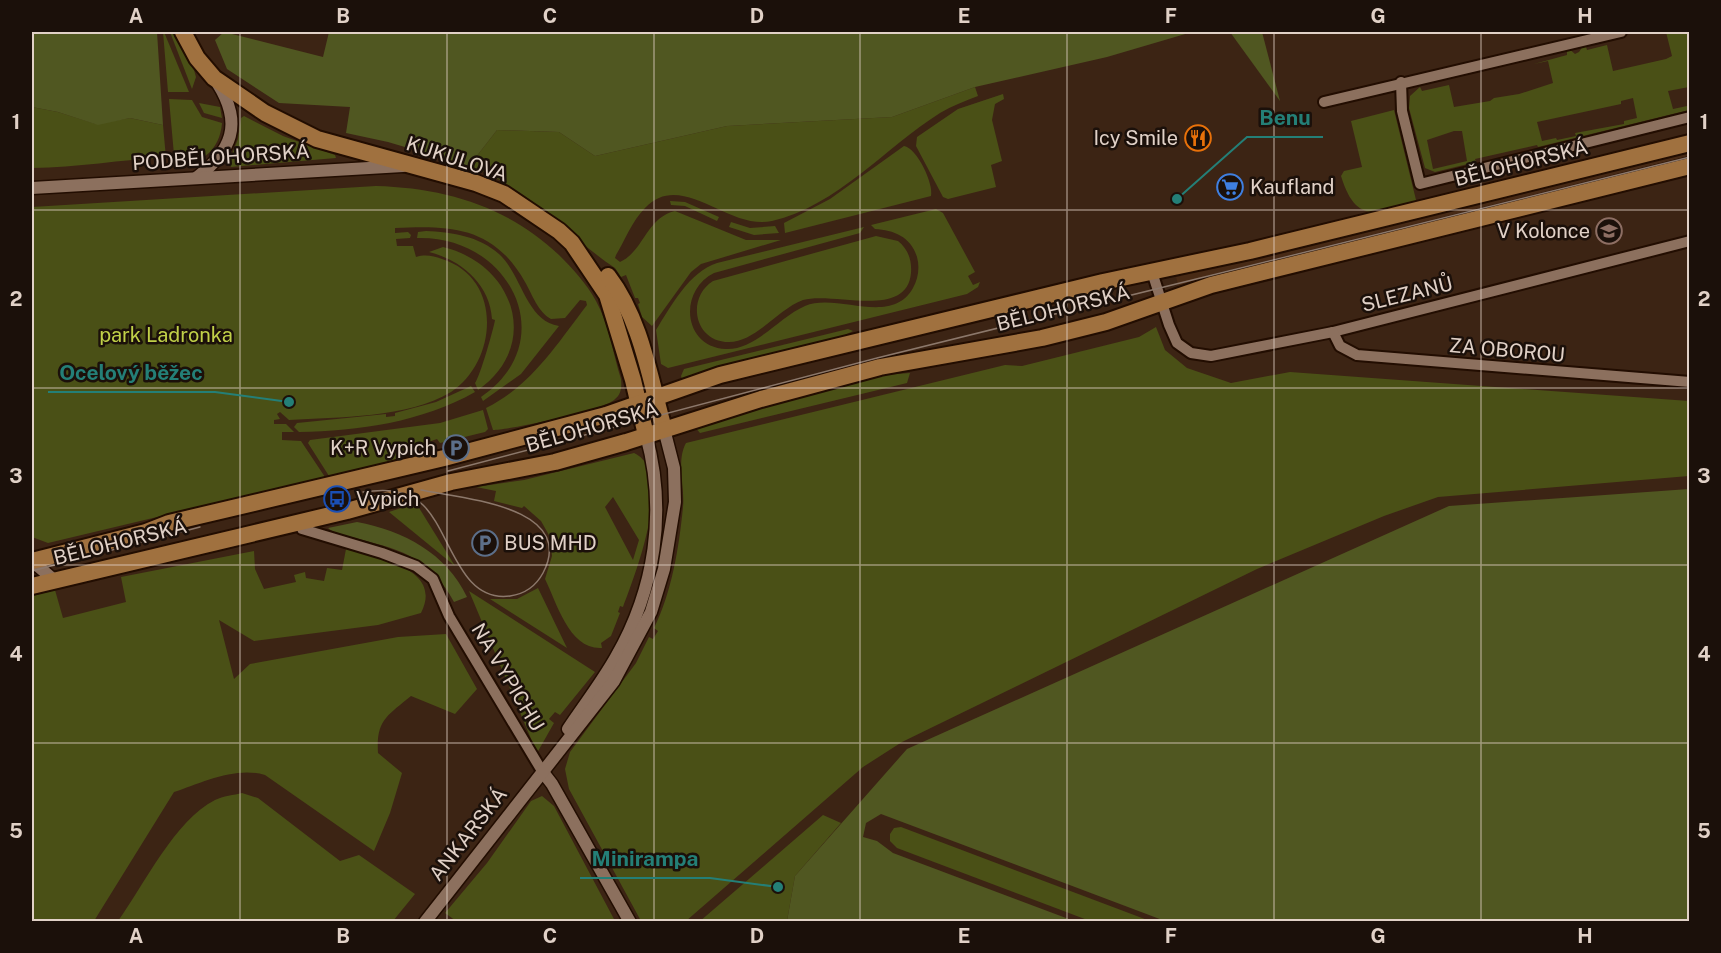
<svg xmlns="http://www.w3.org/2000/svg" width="1721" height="953" viewBox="0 0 1721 953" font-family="'Public Sans',sans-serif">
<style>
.built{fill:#482a15}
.green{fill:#4a5016;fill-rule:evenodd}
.forest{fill:#505721}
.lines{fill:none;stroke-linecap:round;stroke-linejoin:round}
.minor-casing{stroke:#220d01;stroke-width:14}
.tertiary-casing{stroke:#220d01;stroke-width:15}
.primary-casing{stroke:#220d01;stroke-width:20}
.minor{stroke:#8c705e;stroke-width:10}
.tertiary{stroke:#8c705e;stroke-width:12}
.primary{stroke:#a0713f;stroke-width:16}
.tram{stroke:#8c786b;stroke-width:1.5}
.grid{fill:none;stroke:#e1d1c7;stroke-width:1.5;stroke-opacity:0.55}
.labels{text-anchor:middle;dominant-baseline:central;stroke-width:5;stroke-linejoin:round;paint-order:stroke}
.poi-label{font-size:20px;fill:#e1d1c7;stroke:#1b100a;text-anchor:end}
.street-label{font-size:20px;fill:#e1d1c7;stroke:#1b100a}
.park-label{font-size:20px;fill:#c0d048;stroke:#1b100a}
.leader{fill:none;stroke:#247f77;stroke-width:2}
.callout-dot{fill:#247f77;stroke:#1b100a;stroke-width:2}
.callout-label{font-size:21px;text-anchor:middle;font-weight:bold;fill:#247f77;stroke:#1b100a;stroke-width:5;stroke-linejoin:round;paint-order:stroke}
.neatline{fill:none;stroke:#e1d1c7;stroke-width:2}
.grid-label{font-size:20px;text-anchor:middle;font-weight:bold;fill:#e1d1c7}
</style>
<rect width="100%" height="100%" fill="#3c2414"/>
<path class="built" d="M1689,150V159L1179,288L1176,277L1181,276V272Z"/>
<g class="green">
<path d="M163,32H164L189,92H168Z"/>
<path d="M170,32H172L194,70L196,77L192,89Z"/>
<path d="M1664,32H1689V87L1668,91L1673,109L1687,106L1689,110L1538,147L1537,145L1475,159L1476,162L1435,172L1425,168L1409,108L1410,96L1420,87L1422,91L1449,85L1454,107L1490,101L1494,98L1519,94L1553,83L1548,61L1534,64L1567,55V47L1575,54L1579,52L1585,43L1587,50L1607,45L1613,71L1666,59L1672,56L1666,32L1660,34ZM1633,98L1637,118L1624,121V124L1575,133L1576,136L1557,140L1556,138L1542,141L1537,122L1621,104V101ZM1454,131H1462L1467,161L1433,169L1427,140Z"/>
<path d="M975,87L978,96C965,101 952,106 940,113C886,147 837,206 772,221C728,231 682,169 645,208C632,221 625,240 616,255L615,258L620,262C644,251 646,218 675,211L746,240H781L701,264L691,272L652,326L642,317L638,304L640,303L638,298H635L626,275L621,277L615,268C564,234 529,187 469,166L497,130L559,132L595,156L727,126L892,117Z"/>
<path d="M1003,94L1004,99L995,104L992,120L1002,161L991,165L996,187L948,199L943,197L916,146L917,137L958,109Z"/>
<path d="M169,99L192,100L202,117L222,123C220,150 201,165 175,166Z"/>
<path d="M199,103L220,107L222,118L204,113Z"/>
<path d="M32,107L58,112L96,124L130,118L163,125L166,158C121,159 77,168 32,168Z"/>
<path d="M1394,110L1417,204C1377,213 1356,225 1341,176L1344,171L1362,167L1351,121Z"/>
<path d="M244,116L283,136L335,155L336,158L231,167L229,161L238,139L241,118Z"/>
<path d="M904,146C917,148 934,184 931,196L785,233L784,223L830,199Z"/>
<path d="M376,186C445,188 507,206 559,255C572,268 587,284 596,301C609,324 613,354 621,379C622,388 621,395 614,400C603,410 510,430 493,430L486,408C531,386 557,344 587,305L586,301L580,300L565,318L551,319C538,312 532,294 525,282C494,227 452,225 395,228V233L408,232L411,235L410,238L396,239L397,246H413L416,257C426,254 433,256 442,259C503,278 498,361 451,392C409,418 337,417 289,420L280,412L277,414L280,419L274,420V424H286L294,432H282V440L301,441L325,477L48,543L32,537V207Z"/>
<path d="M670,201L685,202L719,217L717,221L685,206L671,205Z"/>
<path d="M936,209L943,213L975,272L968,276L973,285L980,282L978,287L967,294L668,368L661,364L656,330C671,306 689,272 717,263L864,227L860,233L714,273C678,291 683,347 726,349C756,350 779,317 805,306C837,292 891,327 913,288C918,279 920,268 917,257C911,237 894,230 875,229L871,225Z"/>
<path d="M731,222L750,228L775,226L779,233L754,235L729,227Z"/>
<path d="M426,231C451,232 479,236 499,254C522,275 526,321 559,326L521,374L483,401L481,397C563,341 510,235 417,238L418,232Z"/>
<path d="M876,236L898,241C908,249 912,260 911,273C907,320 833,291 803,300C778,309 756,342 729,342C694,342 686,298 713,281Z"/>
<path d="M443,247C514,264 542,345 478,390L475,383C480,377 494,327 495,320L492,319C490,284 461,260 429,252Z"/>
<path d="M1156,327L1165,350L1187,368L1231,383L1290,372L1689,401V476L1438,497L1384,516L1257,569L902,742L863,767L686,921H641L569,789L565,769L570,752L636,663L649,637L653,639L658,631L654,628C672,592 679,547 683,507C685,487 676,461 686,443L1005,365L1022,366L1139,337Z"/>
<path d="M848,329L853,331L833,341L682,379L681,376L684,369Z"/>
<path d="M910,373L907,383L700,433L694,426L870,376Z"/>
<path d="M471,386L475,392C422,422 359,431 299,432L294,427L297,423L386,414V417L395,416V413L436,402Z"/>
<path d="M483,410L488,429L485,432L440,443L437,439C425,443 418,448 407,454C384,466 354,473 329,476L308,443L310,440L440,423Z"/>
<path d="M634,453C676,472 634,577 623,607L620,606L618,612L620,613L611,636L601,643L602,648C569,650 557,603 545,579L552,556L550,537L541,521L524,506L522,508L494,501L496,491L476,487L524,480ZM613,497L639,540L633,560L605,507Z"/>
<path d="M416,503L455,566L389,512Z"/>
<path d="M346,549C377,558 444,568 421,613L378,625L254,641L219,620L234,679L250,664L398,637L446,634L477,689L455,714L411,696C387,716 376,720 378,753L402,773L390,813L374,851L265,775C236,766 201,783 174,792L94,921H32V596L55,590L63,618L126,602L121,577L254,551L255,569L264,589L296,582L294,575L305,572L306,578L324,581L327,568L342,570Z"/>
<path d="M538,588L567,648L490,599H517Z"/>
<path d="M469,591L595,672L560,715L555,712L549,719L554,723L537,753Z"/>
<path d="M242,793L258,798L340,861L359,855L415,894L393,921H118C144,885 175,820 215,800C223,796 234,795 242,793Z"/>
<path d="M542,796L554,806L615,921H456L445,913L487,863L531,801Z"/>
<path d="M823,815L841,823L795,876L787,921L699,922Z"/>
<path d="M901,827L1150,921H1090L897,848L890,841V834L894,828Z"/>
</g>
<g class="forest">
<path d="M32,32H157L163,125L130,118L98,125L58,112L32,107Z"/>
<path d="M224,32L323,57L329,32H1192L1107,57L975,87L892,117L727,126L595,156L559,132L497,130L469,166L388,142L346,133L350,107L279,103L227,69L215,40Z"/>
<path d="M1230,32H1262L1280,101Z"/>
<path d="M1689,489L1687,553L1690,559L1689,921H1165L881,814L866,823L863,837L877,841L893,853L1074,921H787L795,876L907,749L1449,506Z"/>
<path d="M357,522C404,531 446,553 467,597L454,602C431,559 405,551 359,539C350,536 335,535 328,528Z"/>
</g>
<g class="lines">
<g class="minor-casing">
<g id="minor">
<path d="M1401,82L1402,111L1420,184L1690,117"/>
<path d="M1324,102L1621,32"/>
<path d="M1152,272L1169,325L1177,343L1191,353L1211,356L1333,332L1690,241"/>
<path d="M1333,332L1340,346L1357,355L1690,382"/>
<path d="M300,521L302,529L382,553L416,566L433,579L449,616L542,771"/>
</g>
</g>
<g class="tertiary-casing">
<g id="tertiary">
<path d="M196,178C232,151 243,124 218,84"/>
<path d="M32,188L403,166"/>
<path d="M32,561L54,580"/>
<path d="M568,729C584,705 602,682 616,657C655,589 667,511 646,435"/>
<path d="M542,771L552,784L630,922"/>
<path d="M425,922L614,681L651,612L664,569L675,502L674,468L664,429"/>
</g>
</g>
<g class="primary-casing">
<g id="primary">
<path d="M183,32L197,58L214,78L265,113L317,139L476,183L504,194L559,231L572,243L607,295L633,380L646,435"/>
<path d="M608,276C641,319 650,379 664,429"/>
<path d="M32,561L146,532L169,523L444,458L606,415L720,375L1103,282L1250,251L1690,143"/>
<path d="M32,586L347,511L451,482L555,462L626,442L761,399L880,367L1042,338L1106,322L1211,285L1690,166"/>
</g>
</g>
<use href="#minor" class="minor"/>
<use href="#tertiary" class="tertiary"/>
<use href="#primary" class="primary"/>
<g class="tram">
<path d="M448,471L877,358L1690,157"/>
<path d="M363,492C384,489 407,489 423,505C451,532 459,603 510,596C524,594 536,586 543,573C578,506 459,498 421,490"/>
<path d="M32,571L200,527"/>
</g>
</g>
<path class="grid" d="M240,32V922M447,32V922M654,32V922M860,32V922M1067,32V922M1274,32V922M1481,32V922M32,210H1690M32,388H1690M32,565H1690M32,743H1690"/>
<defs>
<g id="restaurant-ring" transform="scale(1.35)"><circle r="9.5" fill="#1b100a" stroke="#e8710a" stroke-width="1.5"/><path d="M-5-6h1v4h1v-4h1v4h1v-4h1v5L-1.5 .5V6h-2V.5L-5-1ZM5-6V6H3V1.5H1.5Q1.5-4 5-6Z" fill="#e8710a"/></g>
<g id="supermarket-ring" transform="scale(1.35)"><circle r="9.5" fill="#1b100a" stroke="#3f7fe0" stroke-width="1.5"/><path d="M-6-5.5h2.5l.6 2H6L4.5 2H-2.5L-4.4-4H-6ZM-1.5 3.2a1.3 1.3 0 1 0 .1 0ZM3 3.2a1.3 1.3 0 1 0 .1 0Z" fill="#3f7fe0"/></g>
<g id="school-ring" transform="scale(1.35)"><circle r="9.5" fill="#1b100a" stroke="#8d6e63" stroke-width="1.5"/><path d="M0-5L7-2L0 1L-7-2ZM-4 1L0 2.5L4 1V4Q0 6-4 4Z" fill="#8d6e63"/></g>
<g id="parking-ring" transform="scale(1.35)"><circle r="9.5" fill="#1b100a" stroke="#5c6f8a" stroke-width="1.5"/><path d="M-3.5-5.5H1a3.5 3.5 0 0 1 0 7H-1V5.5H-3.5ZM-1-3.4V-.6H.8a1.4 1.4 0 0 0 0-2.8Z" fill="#5c6f8a"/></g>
<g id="bus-ring" transform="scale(1.35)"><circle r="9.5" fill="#1b100a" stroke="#1a4fb4" stroke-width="1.5"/><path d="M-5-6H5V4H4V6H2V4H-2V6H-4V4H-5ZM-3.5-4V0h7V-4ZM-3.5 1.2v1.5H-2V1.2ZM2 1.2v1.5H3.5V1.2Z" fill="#1a4fb4"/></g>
</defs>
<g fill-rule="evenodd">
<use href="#restaurant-ring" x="1198" y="138"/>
<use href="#supermarket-ring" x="1230" y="187"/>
<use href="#school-ring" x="1609" y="231"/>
<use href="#parking-ring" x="456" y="448"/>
<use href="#bus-ring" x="337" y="499"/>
<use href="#parking-ring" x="485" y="543"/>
</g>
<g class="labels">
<g class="poi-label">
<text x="1178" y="138">Icy Smile</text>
<text x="1250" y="187" text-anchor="start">Kaufland</text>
<text x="1590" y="231">V Kolonce</text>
<text x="436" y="448">K+R Vypich</text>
<text x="356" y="499" text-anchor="start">Vypich</text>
<text x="504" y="543" text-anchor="start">BUS MHD</text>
</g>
<g class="street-label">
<text transform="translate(221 157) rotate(-4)">PODBĚLOHORSKÁ</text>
<text transform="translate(457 159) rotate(18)">KUKULOVA</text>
<text transform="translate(1521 163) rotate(-14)">BĚLOHORSKÁ</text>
<text transform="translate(1407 294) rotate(-14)">SLEZANŮ</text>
<text transform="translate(1063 308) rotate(-14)">BĚLOHORSKÁ</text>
<text transform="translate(1507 350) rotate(5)">ZA OBOROU</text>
<text transform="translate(592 427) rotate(-16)">BĚLOHORSKÁ</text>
<text transform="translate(120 542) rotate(-14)">BĚLOHORSKÁ</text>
<text transform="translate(508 677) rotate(59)">NA VYPICHU</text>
<text transform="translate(468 834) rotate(-52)">ANKARSKÁ</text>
</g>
<g class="park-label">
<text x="166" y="335">park Ladronka</text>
</g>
</g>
<path class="leader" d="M1177 199L1247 137H1323M289 402L215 392H48M778 887L710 878H580"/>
<g class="callout-dot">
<circle cx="1177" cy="199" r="6"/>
<circle cx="289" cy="402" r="6"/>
<circle cx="778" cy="887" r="6"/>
</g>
<g class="callout-label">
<text x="1285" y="125">Benu</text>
<text x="131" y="380">Ocelový běžec</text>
<text x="645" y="866">Minirampa</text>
</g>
<rect width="1721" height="953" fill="none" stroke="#1b100a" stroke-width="66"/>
<rect x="33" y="33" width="1655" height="887" class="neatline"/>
<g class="grid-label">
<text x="136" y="23">A</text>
<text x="343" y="23">B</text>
<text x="550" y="23">C</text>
<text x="757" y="23">D</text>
<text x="964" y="23">E</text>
<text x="1171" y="23">F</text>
<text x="1378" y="23">G</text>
<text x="1585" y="23">H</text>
<text x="16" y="129">1</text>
<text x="1704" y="129">1</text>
<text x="16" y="306">2</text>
<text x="1704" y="306">2</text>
<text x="16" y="483">3</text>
<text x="1704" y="483">3</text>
<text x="16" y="661">4</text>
<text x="1704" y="661">4</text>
<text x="16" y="838">5</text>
<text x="1704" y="838">5</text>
<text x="136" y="943">A</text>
<text x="343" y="943">B</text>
<text x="550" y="943">C</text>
<text x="757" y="943">D</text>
<text x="964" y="943">E</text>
<text x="1171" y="943">F</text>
<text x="1378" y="943">G</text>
<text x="1585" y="943">H</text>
</g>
</svg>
